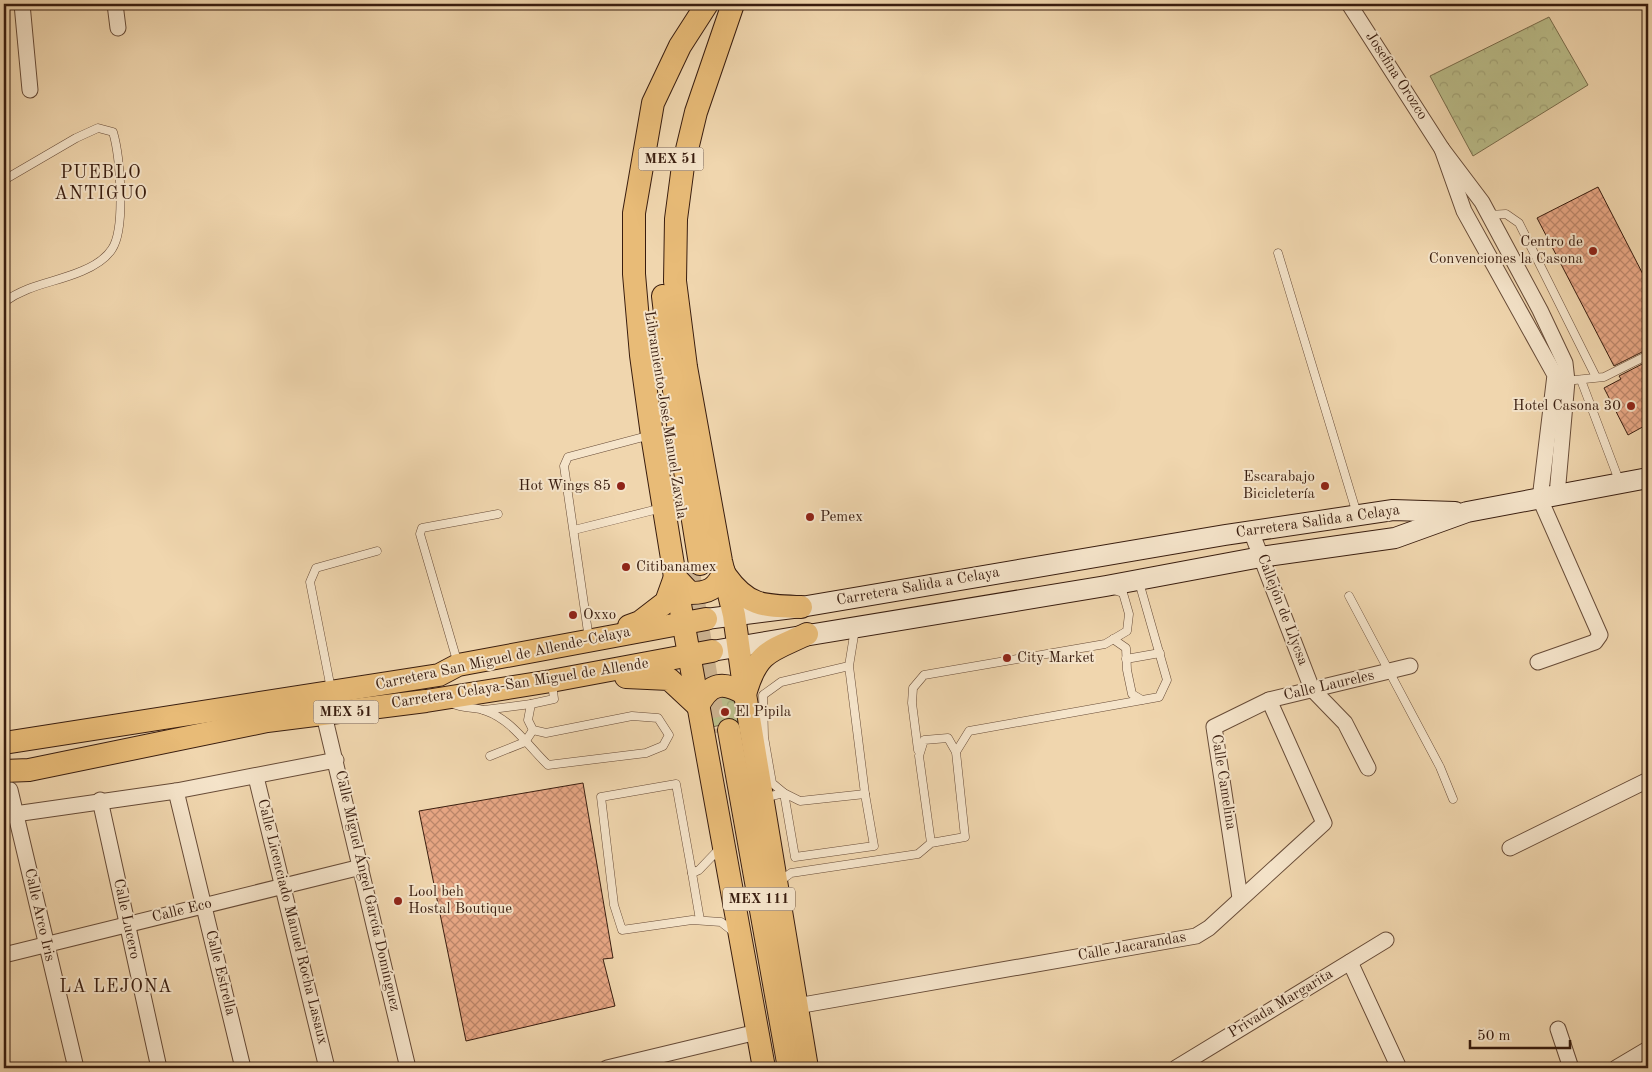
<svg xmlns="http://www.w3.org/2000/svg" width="1652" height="1072" viewBox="0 0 1652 1072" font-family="'Old Standard TT',serif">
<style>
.forest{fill:url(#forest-crowns);stroke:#7a6d4c}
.building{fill:url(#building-cross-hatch);stroke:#391d0f}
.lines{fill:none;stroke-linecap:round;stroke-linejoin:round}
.primary-tunnel{stroke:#cbb18e;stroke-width:22;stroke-dasharray:22 11;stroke-linecap:butt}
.service-casing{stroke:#674b37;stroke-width:9}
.minor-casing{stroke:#674b37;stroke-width:17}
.secondary-casing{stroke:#391d0f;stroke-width:22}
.primary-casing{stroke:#391d0f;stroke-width:24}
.service{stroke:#f5e4ca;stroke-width:8}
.minor{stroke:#f5e4ca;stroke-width:15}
.secondary{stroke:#f5e4ca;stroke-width:20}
.primary{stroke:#e8bb77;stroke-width:22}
.poi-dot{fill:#8f2418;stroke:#f5e4ca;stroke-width:2}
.labels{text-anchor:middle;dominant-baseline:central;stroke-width:4;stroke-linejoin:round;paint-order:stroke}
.shield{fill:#f5e4ca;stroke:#715947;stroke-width:1}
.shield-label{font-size:14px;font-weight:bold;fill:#391d0f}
.street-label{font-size:15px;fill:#391d0f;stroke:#f5e4ca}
.poi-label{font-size:15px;fill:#391d0f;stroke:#f5e4ca;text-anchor:start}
.quarter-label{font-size:18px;letter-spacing:1px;fill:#391d0f;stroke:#f5e4ca}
</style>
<defs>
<pattern id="forest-crowns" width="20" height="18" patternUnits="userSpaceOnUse" patternTransform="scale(1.25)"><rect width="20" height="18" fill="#babd8a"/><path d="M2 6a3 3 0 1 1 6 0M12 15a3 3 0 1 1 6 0" fill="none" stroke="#a1a276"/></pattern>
<pattern id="building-cross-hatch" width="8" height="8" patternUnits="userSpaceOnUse" patternTransform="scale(1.25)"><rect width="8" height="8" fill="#e9a886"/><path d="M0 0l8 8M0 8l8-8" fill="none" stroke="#be886c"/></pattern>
</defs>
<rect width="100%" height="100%" fill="#f0d6ae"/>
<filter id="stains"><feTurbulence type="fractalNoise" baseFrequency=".004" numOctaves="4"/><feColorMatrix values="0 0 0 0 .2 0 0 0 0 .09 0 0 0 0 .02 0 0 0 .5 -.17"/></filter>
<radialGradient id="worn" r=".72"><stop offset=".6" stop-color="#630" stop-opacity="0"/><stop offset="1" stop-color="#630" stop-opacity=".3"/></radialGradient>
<g class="forest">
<path d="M1549,17L1588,85L1473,156L1430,76Z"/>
<path d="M717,691L738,697L743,720L712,727L707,703Z"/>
</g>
<g class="building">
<path d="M1598,187L1648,284V349L1614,366L1537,218Z"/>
<path d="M1648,361V424L1628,435L1604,388L1621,379L1619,376Z"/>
<path d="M583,783L613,958L603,959L615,1006L466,1041L419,811Z"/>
</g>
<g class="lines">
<path class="primary-tunnel" d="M688,566L716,733"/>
<g class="service-casing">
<g id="service">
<path d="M4,180L76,138L98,128L113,132C120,156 126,228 112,249C105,260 94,266 82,271C54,283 29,284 4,302"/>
<path d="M1489,215L1506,214L1519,223L1596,377"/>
<path d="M1278,253L1357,514"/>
<path d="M1581,380L1620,483"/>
<path d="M1565,381L1604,377L1648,355"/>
<path d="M574,530L662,508"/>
<path d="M1349,596L1440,767L1453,799"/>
<path d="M589,639L564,466L568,457L651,435"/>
<path d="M1113,639L1126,648L1127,670L1132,694L1142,700"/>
<path d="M1126,659L1160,653"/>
<path d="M458,664L420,534L422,528L498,514"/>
<path d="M849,666L781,682L763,695L764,737L772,783L784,793L795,857L874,846L865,794L849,666L855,629"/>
<path d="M331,689L310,582L316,568L377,551"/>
<path d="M451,703C466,710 473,706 486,711C512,720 528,746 548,765L646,753L663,746L669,735L658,718L632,716L546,733L533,730L528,720L531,704L554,699L552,683"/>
<path d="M484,710L531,704"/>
<path d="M918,750L912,703L913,688L924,675L1105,644L1127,631L1129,614L1123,593L1114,590"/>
<path d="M956,752L969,731L1159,697L1167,680L1139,582"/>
<path d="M490,756L525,742L533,730"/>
<path d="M767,801L771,796L784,793L800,801L865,794"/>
<path d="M721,847L699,870L692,873L676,784L601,797L614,905L622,930L692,920L721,922L735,933"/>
<path d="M692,873L700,920"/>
<path d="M779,882L791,873L918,854L931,843L965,837L956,752L948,738L924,740L919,756L931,843"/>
</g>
</g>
<g class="minor-casing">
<g id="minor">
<path d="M22,4L30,90"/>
<path d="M115,4L118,28"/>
<path d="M1349,4L1442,149L1482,202L1540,310L1565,363L1567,381L1557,495"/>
<path d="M1442,149L1464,211L1555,375L1540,499L1600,635L1595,642L1538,662"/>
<path d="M1251,531L1312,689L1345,723L1368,768"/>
<path d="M324,715L408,1068"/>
<path d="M256,777L327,1068"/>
<path d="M4,790H10L76,1068"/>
<path d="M176,791L243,1068"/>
<path d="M100,800L159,1068"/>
<path d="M15,814L176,791L336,760"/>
<path d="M1510,848L1648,780"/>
<path d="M1240,898L1214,727L1269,700L1410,666"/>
<path d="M4,955L361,867"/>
<path d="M1350,962L1399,1068"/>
<path d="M797,1006L1196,936L1209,928L1324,823L1269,700"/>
<path d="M1558,1029L1571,1068"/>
<path d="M607,1068L757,1032"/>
<path d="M1176,1068L1386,940"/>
<path d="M1616,1068L1648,1049"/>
</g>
</g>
<g class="secondary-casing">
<g id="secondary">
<path d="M706,619L801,607L1225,535L1393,510L1455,512"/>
<path d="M712,651L1106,586L1261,557L1395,538L1467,512L1648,478"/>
</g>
</g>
<g class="primary-casing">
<g id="primary">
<path d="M707,4L680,46L653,103L634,213V274L641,355L652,435L675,577L764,1068"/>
<path d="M733,4L696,112L683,166L676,219L675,281L686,367L721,561L734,615L745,694L807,1068"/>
<path d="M663,296L679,433L700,564"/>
<path d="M726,576C748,607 765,606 801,607"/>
<path d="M675,577L690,593C709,593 716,589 724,572"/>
<path d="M629,626L640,622L666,602L675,577"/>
<path d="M626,677L669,679L698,706"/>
<path d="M746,691C758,650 772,651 807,634"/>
<path d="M698,706C710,682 724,681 745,694"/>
<path d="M729,730L789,1068"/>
<path d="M4,743L439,675L458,665L706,619"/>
<path d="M4,771L29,770L267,721L426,701L551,681L712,651"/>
</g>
</g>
<use href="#service" class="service"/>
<use href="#minor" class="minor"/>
<use href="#secondary" class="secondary"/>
<use href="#primary" class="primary"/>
</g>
<g class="poi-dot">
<circle cx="1593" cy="251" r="5"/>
<circle cx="1631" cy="406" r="5"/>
<circle cx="621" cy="486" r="5"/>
<circle cx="1325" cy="486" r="5"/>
<circle cx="810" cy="517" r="5"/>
<circle cx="626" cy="567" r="5"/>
<circle cx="573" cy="615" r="5"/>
<circle cx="1007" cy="658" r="5"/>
<circle cx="725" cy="712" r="5"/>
<circle cx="398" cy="901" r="5"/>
</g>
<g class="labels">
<g class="shield">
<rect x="638.5" y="147.5" width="65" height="23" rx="4"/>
<rect x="313.5" y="700.5" width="65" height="23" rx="4"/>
<rect x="723" y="887.5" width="72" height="23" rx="4"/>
</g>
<g class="shield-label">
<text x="671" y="159">MEX 51</text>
<text x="346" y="712">MEX 51</text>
<text x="759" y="899">MEX 111</text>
</g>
<g class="street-label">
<text transform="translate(1396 76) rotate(57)">Josefina Orozco</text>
<text transform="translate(665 415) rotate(81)">Libramiento José Manuel Zavala</text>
<text transform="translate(1318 522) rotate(-8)">Carretera Salida a Celaya</text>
<text transform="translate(918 587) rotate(-10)">Carretera Salida a Celaya</text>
<text transform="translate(1282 610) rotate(69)">Callejón de Llycsa</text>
<text transform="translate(503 659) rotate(-12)">Carretera San Miguel de Allende-Celaya</text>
<text transform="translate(520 684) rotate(-9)">Carretera Celaya-San Miguel de Allende</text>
<text transform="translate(1329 686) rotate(-13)">Calle Laureles</text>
<text transform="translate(1223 782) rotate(81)">Calle Camelina</text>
<text transform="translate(367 891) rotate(77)">Calle Miguel Ángel García Domínguez</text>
<text transform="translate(182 911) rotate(-14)">Calle Eco</text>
<text transform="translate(39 915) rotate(77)">Calle Arco Iris</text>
<text transform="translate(126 919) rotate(78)">Calle Lucero</text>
<text transform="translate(292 922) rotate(76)">Calle Licenciado Manuel Rocha Lasaux</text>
<text transform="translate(1132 947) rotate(-10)">Calle Jacarandas</text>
<text transform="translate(220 973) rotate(76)">Calle Estrella</text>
<text transform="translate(1281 1004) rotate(-31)">Privada Margarita</text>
</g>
<g class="poi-label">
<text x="1583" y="242" text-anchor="end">Centro de<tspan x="1583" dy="17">Convenciones la Casona</tspan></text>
<text x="1621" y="406" text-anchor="end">Hotel Casona 30</text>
<text x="1315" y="477" text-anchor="end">Escarabajo<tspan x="1315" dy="17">Bicicletería</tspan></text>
<text x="611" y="486" text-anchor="end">Hot Wings 85</text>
<text x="820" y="517">Pemex</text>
<text x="636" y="567">Citibanamex</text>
<text x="583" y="615">Oxxo</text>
<text x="1017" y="658">City Market</text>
<text x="735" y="712">El Pipila</text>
<text x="408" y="892">Lool beh<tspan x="408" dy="17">Hostal Boutique</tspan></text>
</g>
<g class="quarter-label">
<text x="101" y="173">PUEBLO<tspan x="101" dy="21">ANTIGUO</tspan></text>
<text x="116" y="987">LA LEJONA</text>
</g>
</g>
<rect width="1652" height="1072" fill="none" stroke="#f0d6ae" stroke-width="20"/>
<rect x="5" y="5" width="1642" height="1062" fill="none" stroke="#391d0f" stroke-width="2.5"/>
<rect x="10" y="10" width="1632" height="1052" fill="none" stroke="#391d0f"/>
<path d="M1470 1040v8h100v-8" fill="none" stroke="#391d0f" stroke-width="2.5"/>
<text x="1477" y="1040" font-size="15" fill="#391d0f" stroke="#f5e4ca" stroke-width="4" paint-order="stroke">50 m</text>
<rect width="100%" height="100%" filter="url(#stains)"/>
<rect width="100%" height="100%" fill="url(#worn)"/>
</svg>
